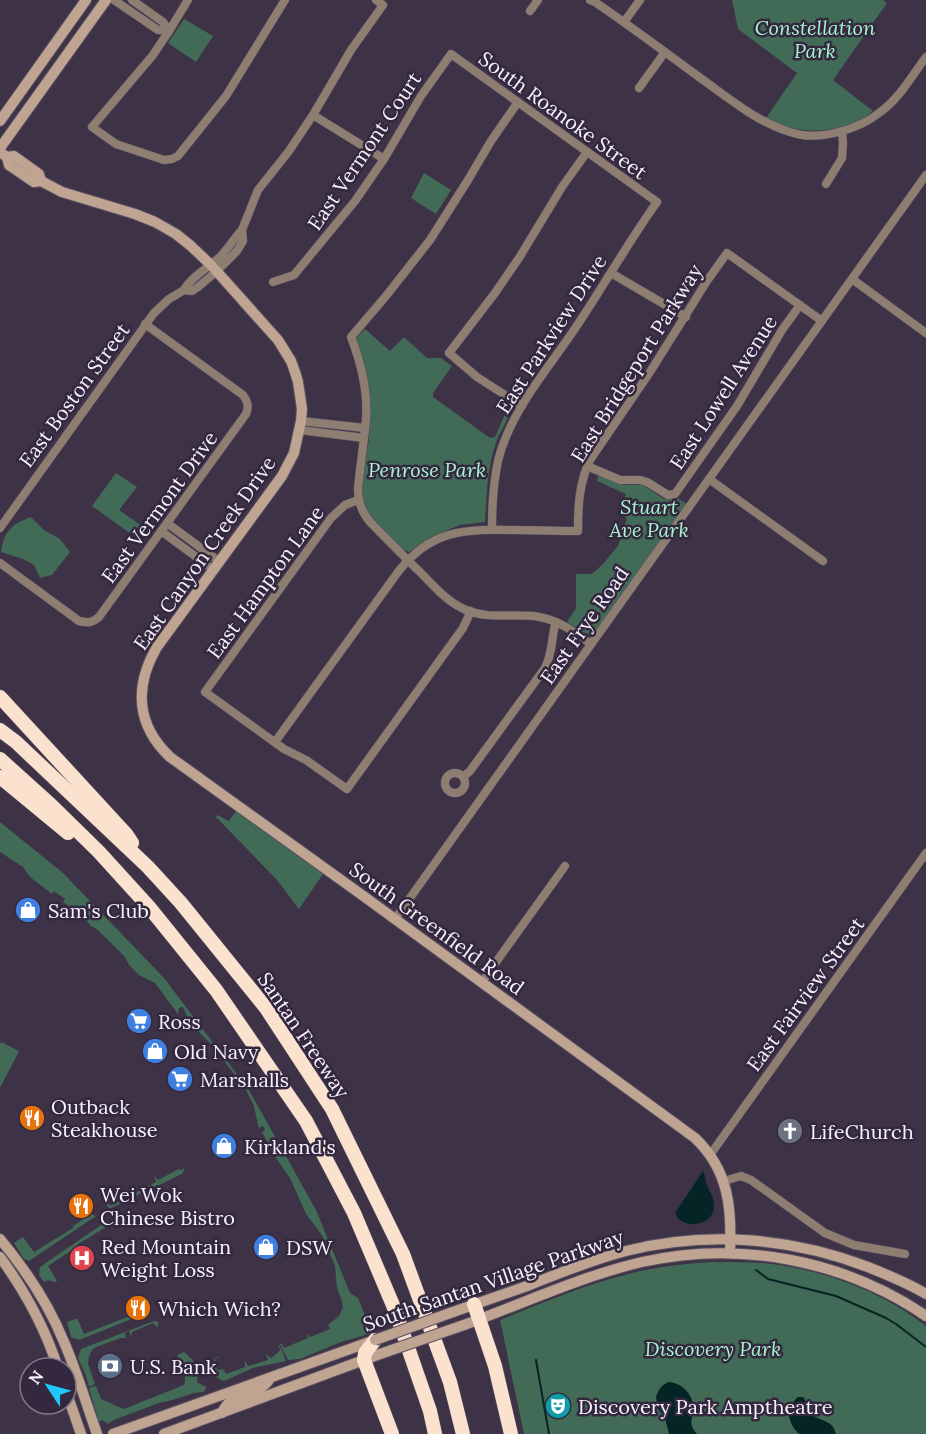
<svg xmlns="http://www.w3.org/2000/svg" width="926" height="1434" viewBox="0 0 926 1434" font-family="Lora,serif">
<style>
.green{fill:#416b57}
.water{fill:#042425}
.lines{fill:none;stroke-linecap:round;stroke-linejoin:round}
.stream{stroke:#042425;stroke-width:2}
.street-casing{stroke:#5c5164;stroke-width:9}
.secondary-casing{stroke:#5c5164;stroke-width:12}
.highway-casing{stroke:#5c5164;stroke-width:15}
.street{stroke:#8e7e71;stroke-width:8}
.secondary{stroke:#bfa591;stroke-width:10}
.highway{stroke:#fbe2cf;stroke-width:14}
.secondary-bridge-casing{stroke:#5c5164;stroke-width:12;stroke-linecap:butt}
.secondary-bridge{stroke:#bfa591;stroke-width:10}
.labels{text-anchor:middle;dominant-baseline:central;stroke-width:5;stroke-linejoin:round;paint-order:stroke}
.park-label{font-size:20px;font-style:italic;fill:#a7f3ce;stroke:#33283d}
.street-label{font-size:20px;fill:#f8f1ff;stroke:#33283d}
.poi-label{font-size:20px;fill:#f8f1ff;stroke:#33283d;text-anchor:start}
</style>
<rect width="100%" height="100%" fill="#3e3247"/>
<g class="green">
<path d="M732,0H883L887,3L833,80L873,111C868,115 862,119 857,122C828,135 793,133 766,118L797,73L738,29Z"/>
<path d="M184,19L213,36L196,62L168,43Z"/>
<path d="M424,173L451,190L436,214L411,198Z"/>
<path d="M365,329L390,351L404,337L427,358H441L452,366L433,393V397L490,438L495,437L509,405C511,416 504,425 499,435C487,463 487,493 485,522L460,525L431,537L409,552C392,546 370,518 359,503L369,438L370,394L356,338Z"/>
<path d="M116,473L137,487L119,510L149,531L141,541L92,506Z"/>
<path d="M598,475L624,485H643L664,499H679L687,504L595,633L586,635L567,622L576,608V574H592L603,564L618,546L627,519L621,513L626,494L597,481Z"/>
<path d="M31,517L44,530L60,539L70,552L52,575L40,578L34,565L23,559L1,552C4,531 12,524 31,517Z"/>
<path d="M236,811L323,874L299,909L277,880L216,817L217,815L229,821Z"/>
<path d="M0,822L63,873L164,978L249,1090L316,1210L350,1293L358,1298L372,1333L341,1342L300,1359L288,1360L280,1344H282L284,1348L308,1338L307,1333L310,1337L330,1329L328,1325L339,1316L343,1307L342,1301L337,1288L335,1266L322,1235L306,1214L290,1178L276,1158L262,1132L265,1130L263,1126L259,1128L258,1125L254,1106L245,1088L211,1044L190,1023L183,1007L179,1008L178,1014L158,987L155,983L139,975L130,966L124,956L99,931L90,925L81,914L63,902L65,899L54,891L52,894L30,877L23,867L0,852Z"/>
<path d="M1,1042L19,1051L0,1088V1044Z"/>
<path d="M185,1168L182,1174L111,1208H109L105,1203L107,1202L110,1206L130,1195L129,1189L133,1194L156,1182L154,1176L158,1180L179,1169L180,1170Z"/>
<path d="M91,1214L96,1216L29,1261L24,1259L14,1243L23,1237L34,1252L73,1228V1226Z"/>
<path d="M104,1223L106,1227L78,1244V1246L48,1266L57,1281L55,1282L48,1280L44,1282L39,1275L40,1267Z"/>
<path d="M711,1262C728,1262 746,1262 763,1263C821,1269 880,1290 926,1326V1434H524L500,1320C542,1303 584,1285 628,1274C655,1267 683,1264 711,1262Z"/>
<path d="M149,1305L152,1309L149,1312L79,1340L71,1337L67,1322L76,1319L77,1318L84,1334L130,1316V1315L144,1309V1307Z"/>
<path d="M154,1321L158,1322V1326L157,1327L153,1323L132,1332V1337L129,1331L125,1333L126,1338H121L96,1347L92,1350L89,1356L88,1364L95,1384L89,1387L85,1373L78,1358L81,1349Z"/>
<path d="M279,1345L282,1350L286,1361L253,1368L224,1381C213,1376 218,1377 215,1369C215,1367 213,1365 213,1363L215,1358L221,1356L215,1359L217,1370L223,1369L226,1374L245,1367V1361L248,1366L268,1360L266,1354L271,1358L281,1350L278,1346Z"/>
<path d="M184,1352C192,1359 198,1364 201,1374L198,1376L197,1379L198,1383L206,1387L204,1392L194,1393L172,1400L159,1403L114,1420L108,1424L104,1421L101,1420L99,1422L89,1388L96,1386L101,1399L121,1408L124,1409L184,1385C188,1375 181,1364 177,1355Z"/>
</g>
<g class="water">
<path d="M703,1171C705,1176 705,1180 707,1185C710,1193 717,1202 713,1212C707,1228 680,1228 675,1213Z"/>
<path d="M669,1382C681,1383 692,1393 693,1405C695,1417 686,1422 697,1434H669L665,1418L658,1409L656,1397C658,1390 662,1384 669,1382Z"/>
<path d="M798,1397H803C807,1402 806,1406 809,1411C817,1423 832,1417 836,1434H800L798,1433C787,1421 785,1408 798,1397Z"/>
</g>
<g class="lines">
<g class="stream">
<path d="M756,1270L768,1279L836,1296L886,1318L896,1324L926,1347"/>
<path d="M536,1360L549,1434"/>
</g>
<g class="street-casing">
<g id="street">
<path d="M114,0L158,30L169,31"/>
<path d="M132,0L163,22L169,31"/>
<path d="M188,0L169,31L153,55L92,127L116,144L164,160L172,159L178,156L226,96L285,0"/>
<path d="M590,0L595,2C630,26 665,52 699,77C730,99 760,125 797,134C822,140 859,129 879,113C899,99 912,76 926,57"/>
<path d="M530,11L538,0"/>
<path d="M624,22L640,0"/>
<path d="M639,88L665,52"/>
<path d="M518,102L491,141L468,180L430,240L386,296L351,337C361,363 368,391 366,419C364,443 360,466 358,489C358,503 362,513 371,523C387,539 403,556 420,572C434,586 447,602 466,610C487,619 511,614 534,616C557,619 573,631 591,644"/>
<path d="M313,115L384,159"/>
<path d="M826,184L842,158L843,143L842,131"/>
<path d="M242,230C234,238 229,248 220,257C209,267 191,277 184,290L192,291L198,287L217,271L237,251L243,241L242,230L258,190L289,151L313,115L351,50L383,5L376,0"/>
<path d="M611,273L686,317"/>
<path d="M852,279L926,333"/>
<path d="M273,282L294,275L355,201L384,159L421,96L451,54L657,202C629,241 606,282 580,321C551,366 511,408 498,461C493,484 492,506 492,529"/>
<path d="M522,406L477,377L449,353L495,293L519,258L562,187L587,152"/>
<path d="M301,421L365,428"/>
<path d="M300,430L364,438"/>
<path d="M587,466L620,480H640L647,482L668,495L675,494L737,406L782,330L800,305"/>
<path d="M709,479L823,561"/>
<path d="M358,500L345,505L331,518L205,692L284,749L306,760L347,789L463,628L471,611"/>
<path d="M167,523L220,562"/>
<path d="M0,528L154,313L169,299L184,290"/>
<path d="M161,531L214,570"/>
<path d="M0,563L79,621C88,623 92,623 99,617L246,414C249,406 248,402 243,395L145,324"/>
<path d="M275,742L398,572C430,530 464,529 513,530C535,530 556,531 578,531C578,506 579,483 590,460L650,372L707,281L727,253L822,321"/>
<circle cx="455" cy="783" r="10"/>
<path d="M463,777L470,771L545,668C553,653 551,637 556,622"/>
<path d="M395,919L926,175"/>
<path d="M481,983L565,866"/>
<path d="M710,1155L926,853"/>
<path d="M724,1181L741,1176L751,1180L825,1233L854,1245L905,1254"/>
</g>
</g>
<g class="secondary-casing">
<g id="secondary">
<path d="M0,121L86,0"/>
<path d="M0,148L106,0"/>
<path d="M0,152L7,157L9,165L34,182L41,181L62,192L135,214L155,222L176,234L191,246L211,265L278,340L291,361L295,372L298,382L302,409L301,421L294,453L282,476L157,647C134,686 136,725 170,757L362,895L695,1138C729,1170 732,1209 730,1253"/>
<path d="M7,157L14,156L39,174L41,181"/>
<path d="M0,1239C25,1269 49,1305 64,1342C77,1372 86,1403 97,1434"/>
<path d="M0,1257C25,1291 45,1328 58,1368"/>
<path d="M453,1312C478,1303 502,1295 527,1286C559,1273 592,1260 626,1251C707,1231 790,1237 868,1267C888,1275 908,1283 926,1294"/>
<path d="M461,1326C520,1305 581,1276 642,1262C739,1240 844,1260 926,1316"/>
<path d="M66,1391L81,1434"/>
<path d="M222,1413C232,1389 257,1398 269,1380"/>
<path d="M113,1434L375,1340"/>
<path d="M164,1434L380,1354"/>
</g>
</g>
<g class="highway-casing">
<g id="highway">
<path d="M0,697L126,834L132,843"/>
<path d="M0,730L16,742L148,867L181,903L266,1008L332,1109L403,1254L450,1382L463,1434"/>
<path d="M0,759L51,805L99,852L149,907L216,990L306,1121L354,1213L395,1310L430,1411L435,1434"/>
<path d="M0,777L68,833"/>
<path d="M474,1304L495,1366L511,1434"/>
<path d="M375,1340L365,1353L364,1360L392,1434"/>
</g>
</g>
<use href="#street" class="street"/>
<use href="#secondary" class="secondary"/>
<use href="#highway" class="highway"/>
<g class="secondary-bridge-casing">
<g id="secondary-bridge">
<path d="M375,1340L453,1312"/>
<path d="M380,1354L461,1326"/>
</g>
</g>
<use href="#secondary-bridge" class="secondary-bridge"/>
</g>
<defs>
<g id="shop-disc" transform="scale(1.35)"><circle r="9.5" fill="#3f7fe0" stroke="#33283d"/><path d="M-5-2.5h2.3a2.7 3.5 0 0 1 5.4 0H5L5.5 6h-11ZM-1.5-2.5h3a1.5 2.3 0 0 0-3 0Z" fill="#fff"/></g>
<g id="supermarket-disc" transform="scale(1.35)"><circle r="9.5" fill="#3f7fe0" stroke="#33283d"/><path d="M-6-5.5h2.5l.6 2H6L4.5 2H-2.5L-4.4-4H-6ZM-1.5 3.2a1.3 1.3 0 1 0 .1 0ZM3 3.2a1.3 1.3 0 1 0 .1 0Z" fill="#fff"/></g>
<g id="restaurant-disc" transform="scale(1.35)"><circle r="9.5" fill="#e8710a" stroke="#33283d"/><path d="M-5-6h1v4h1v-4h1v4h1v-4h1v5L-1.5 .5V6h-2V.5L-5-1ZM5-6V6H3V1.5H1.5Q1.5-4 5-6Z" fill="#fff"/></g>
<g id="church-disc" transform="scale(1.35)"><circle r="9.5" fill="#6b7280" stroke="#33283d"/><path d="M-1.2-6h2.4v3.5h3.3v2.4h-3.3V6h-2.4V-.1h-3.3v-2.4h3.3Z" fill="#fff"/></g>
<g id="hospital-disc" transform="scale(1.35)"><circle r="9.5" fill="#e0444e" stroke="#33283d"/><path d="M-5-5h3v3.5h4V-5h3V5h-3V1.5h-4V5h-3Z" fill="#fff"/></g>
<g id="bank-disc" transform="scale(1.35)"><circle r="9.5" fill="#5c6f8a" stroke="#33283d"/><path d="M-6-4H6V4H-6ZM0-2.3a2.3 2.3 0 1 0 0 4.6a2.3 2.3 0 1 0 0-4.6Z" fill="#fff"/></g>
<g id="theatre-disc" transform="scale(1.35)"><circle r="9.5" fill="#0f9aa8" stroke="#33283d"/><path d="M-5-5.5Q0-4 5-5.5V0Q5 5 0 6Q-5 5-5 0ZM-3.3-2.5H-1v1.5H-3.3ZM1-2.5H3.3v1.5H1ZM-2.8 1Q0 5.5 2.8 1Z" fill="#fff"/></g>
</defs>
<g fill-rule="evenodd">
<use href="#shop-disc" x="28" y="910"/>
<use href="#supermarket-disc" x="139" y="1021"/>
<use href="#shop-disc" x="155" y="1051"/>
<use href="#supermarket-disc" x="180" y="1079"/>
<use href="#restaurant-disc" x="32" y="1118"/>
<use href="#church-disc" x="790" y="1131"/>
<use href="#shop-disc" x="224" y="1146"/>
<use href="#restaurant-disc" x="81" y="1206"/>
<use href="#shop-disc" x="266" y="1247"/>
<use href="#hospital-disc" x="82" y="1258"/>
<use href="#restaurant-disc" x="138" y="1308"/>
<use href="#bank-disc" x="110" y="1366"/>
<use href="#theatre-disc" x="558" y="1406"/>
</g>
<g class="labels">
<g class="park-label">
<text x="815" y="27">Constellation<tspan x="815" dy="23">Park</tspan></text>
<text x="427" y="469">Penrose Park</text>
<text x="649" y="506">Stuart<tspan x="649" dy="23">Ave Park</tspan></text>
<text x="713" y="1348">Discovery Park</text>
</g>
<g class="street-label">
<text transform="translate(563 115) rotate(36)">South Roanoke Street</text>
<text transform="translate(364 151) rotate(-56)">East Vermont Court</text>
<text transform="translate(551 334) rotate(-57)">East Parkview Drive</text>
<text transform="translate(636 363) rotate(-58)">East Bridgeport Parkway</text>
<text transform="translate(723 392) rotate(-57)">East Lowell Avenue</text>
<text transform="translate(74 395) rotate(-54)">East Boston Street</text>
<text transform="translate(159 507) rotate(-54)">East Vermont Drive</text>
<text transform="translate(204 553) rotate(-55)">East Canyon Creek Drive</text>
<text transform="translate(265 582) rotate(-54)">East Hampton Lane</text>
<text transform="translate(584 625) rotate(-55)">East Frye Road</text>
<text transform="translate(437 928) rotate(36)">South Greenfield Road</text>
<text transform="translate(805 994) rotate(-54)">East Fairview Street</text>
<text transform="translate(304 1035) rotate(56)">Santan Freeway</text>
<text transform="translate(493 1280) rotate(-19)">South Santan Village Parkway</text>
</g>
<g class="poi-label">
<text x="48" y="910">Sam's Club</text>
<text x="158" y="1021">Ross</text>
<text x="174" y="1051">Old Navy</text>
<text x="200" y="1079">Marshalls</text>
<text x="51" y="1106">Outback<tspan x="51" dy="23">Steakhouse</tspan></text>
<text x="810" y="1131">LifeChurch</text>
<text x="244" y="1146">Kirkland's</text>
<text x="100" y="1194">Wei Wok<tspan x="100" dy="23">Chinese Bistro</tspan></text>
<text x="101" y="1246">Red Mountain<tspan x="101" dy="23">Weight Loss</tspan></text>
<text x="286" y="1247">DSW</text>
<text x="158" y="1308">Which Wich?</text>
<text x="130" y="1366">U.S. Bank</text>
<text x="578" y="1406">Discovery Park Amptheatre</text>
</g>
</g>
<g transform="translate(48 1386) rotate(306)"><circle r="28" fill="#33283d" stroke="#82788b" stroke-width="1.5"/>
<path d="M0-4.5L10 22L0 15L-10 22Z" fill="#1fc9fd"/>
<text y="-9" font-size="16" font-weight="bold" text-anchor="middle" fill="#f8f1ff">N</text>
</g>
</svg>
